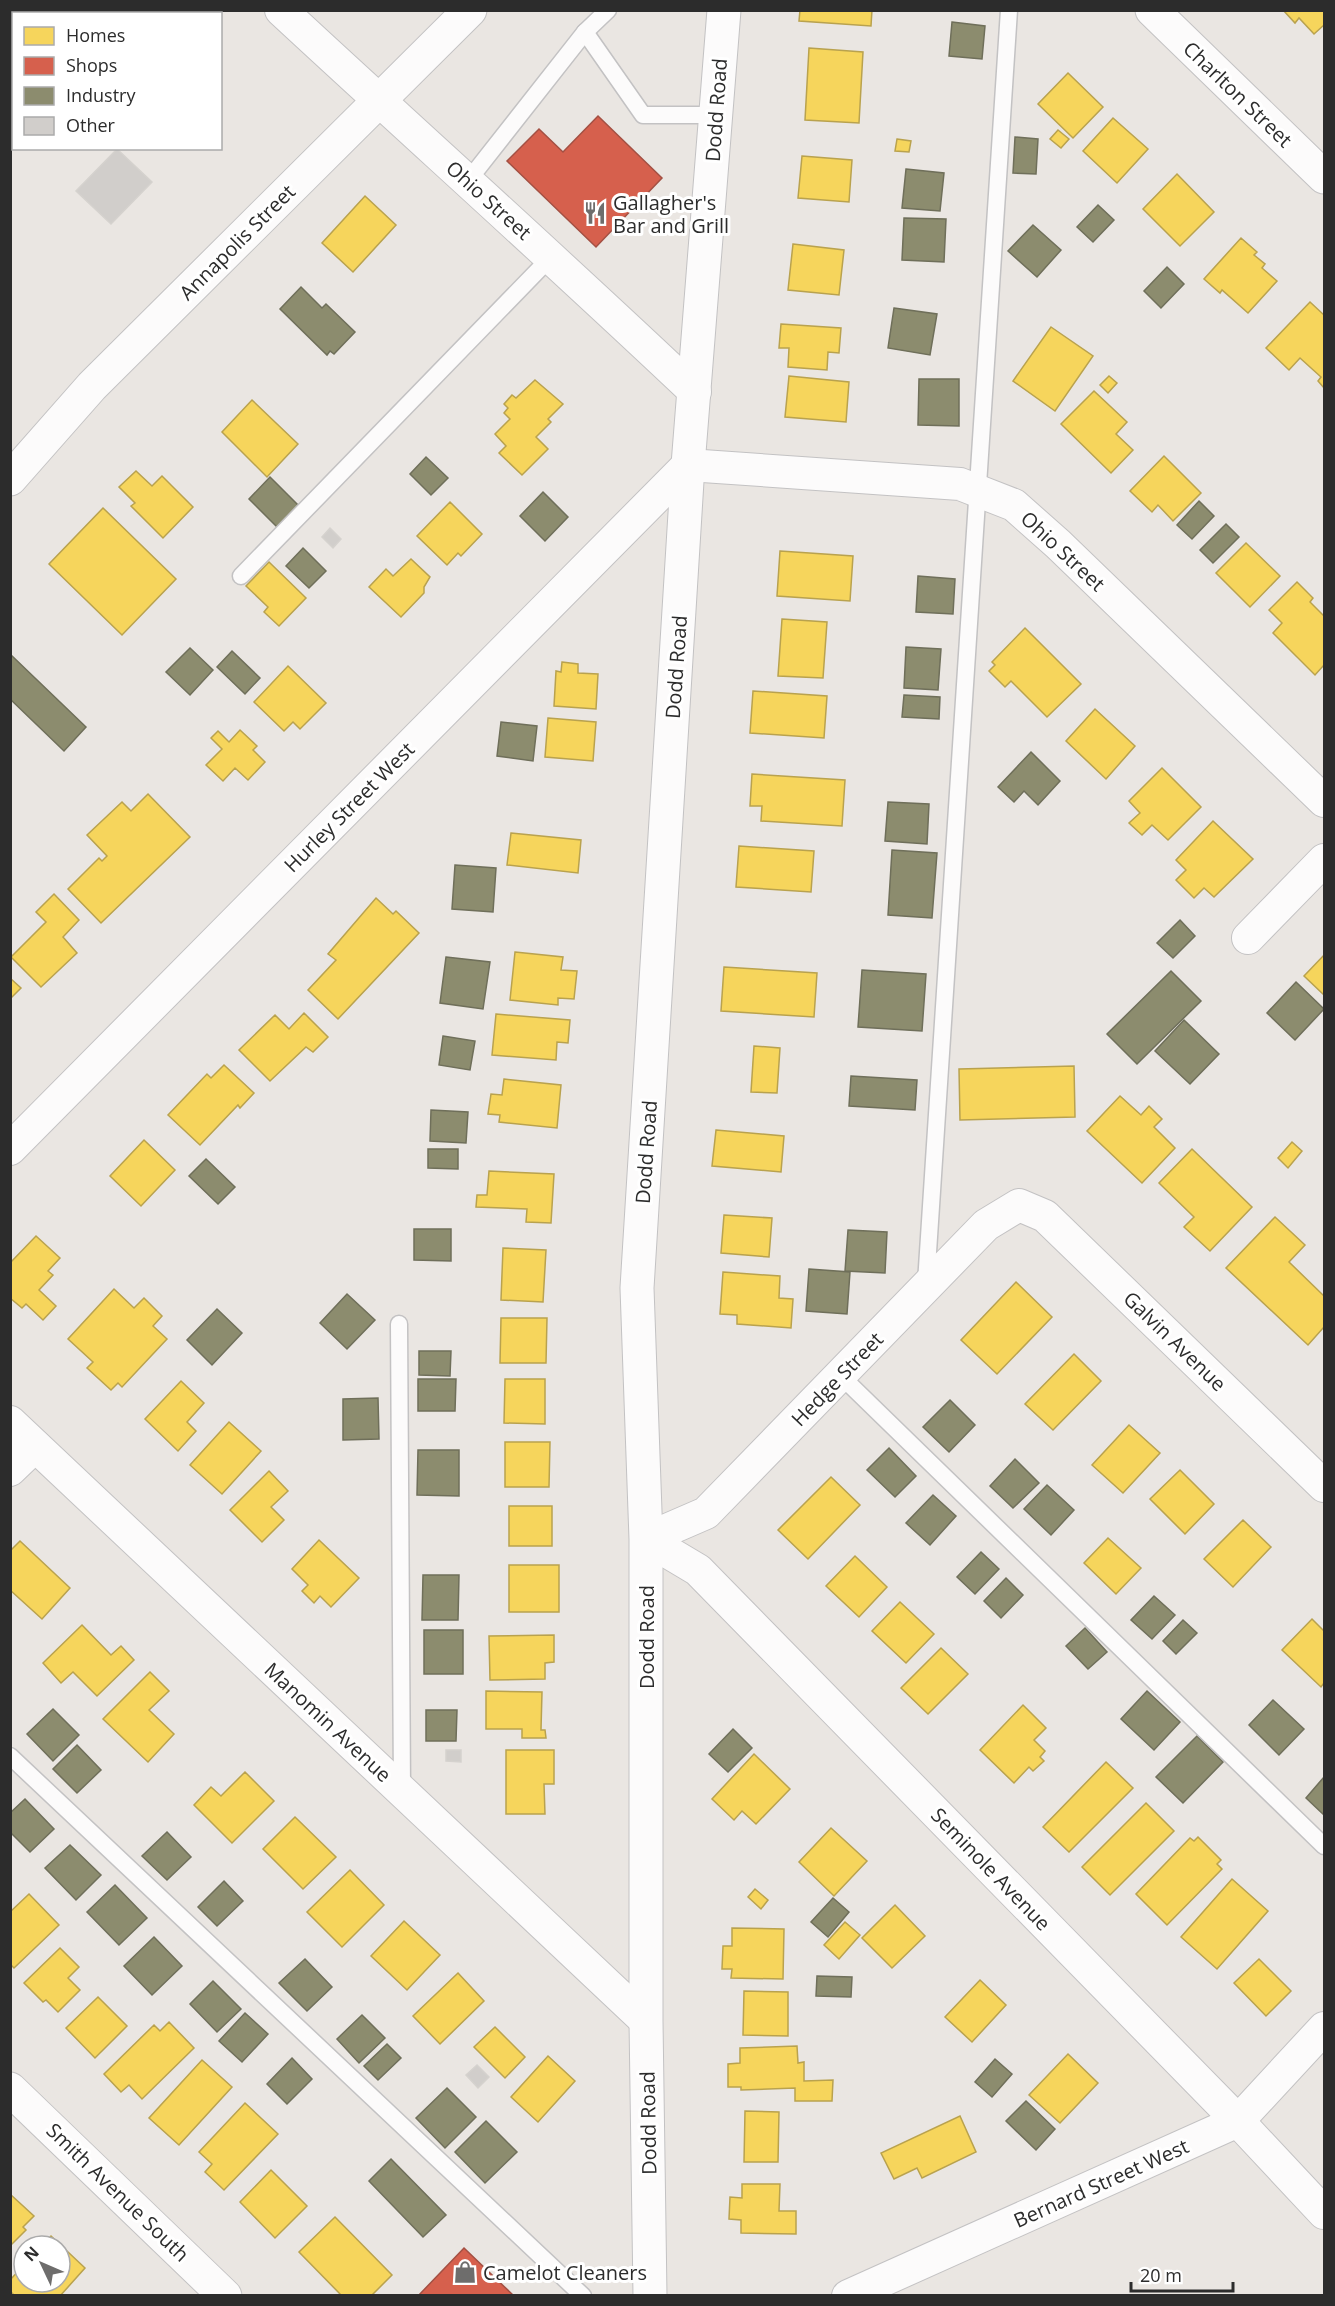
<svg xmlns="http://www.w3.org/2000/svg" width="1335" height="2306" viewBox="0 0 1335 2306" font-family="'Open Sans',sans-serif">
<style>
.homes{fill:#f6d55c;stroke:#b9a24e;stroke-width:1.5}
.shops{fill:#d6604d;stroke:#a35043;stroke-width:1.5}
.industry{fill:#8c8c6e;stroke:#6f6f5a;stroke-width:1.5}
.building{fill:#d1cecb;stroke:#d5d2ce;stroke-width:1.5}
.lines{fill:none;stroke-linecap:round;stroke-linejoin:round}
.lane-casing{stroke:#c3c2c3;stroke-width:19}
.street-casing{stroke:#c3c2c3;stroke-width:34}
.secondary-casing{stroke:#c3c2c3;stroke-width:35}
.lane{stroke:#fcfbfb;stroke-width:16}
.street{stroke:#fcfbfb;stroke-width:32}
.secondary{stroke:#fcfbfb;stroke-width:33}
.labels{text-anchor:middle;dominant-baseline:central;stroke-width:6;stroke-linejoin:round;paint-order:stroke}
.street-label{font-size:20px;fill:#2c2c2c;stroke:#fff}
.poi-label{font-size:20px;fill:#2c2c2c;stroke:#fff;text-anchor:start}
</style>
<rect width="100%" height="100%" fill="#eae6e2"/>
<g class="homes">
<path d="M800,10H872L871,26L799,21Z"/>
<path d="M1283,10H1324V25L1314,34L1299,18L1295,23Z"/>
<path d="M809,48L863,52L859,123L805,120Z"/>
<path d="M1068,73L1103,107L1073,138L1038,104Z"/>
<path d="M1113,118L1148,149L1117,183L1083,151Z"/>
<path d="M1058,130L1069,139L1061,148L1050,139Z"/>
<path d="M897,139L911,141L909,152L895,151Z"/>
<path d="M802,156L852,160L849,202L798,198Z"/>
<path d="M1177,174L1214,212L1180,246L1143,209Z"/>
<path d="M365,196L396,225L353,272L322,243Z"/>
<path d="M1241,238L1257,252L1254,255L1265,264L1262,268L1277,281L1248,313L1222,290L1220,293L1204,279Z"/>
<path d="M793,244L844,250L839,295L788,290Z"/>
<path d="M1310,302L1324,315V388L1318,381L1321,377L1300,358L1289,370L1266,348Z"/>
<path d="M781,324L841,328L839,353L828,352L827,370L788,367L789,348H779Z"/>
<path d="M1051,327L1093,356L1055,411L1013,381Z"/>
<path d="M789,376L849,382L846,422L785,417Z"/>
<path d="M1109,376L1117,383L1108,393L1100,385Z"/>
<path d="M535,380L563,404L548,419L551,422L536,437L548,449L522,475L499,453L506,446L495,434L510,419L504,413L508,408L504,404L512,395L516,398Z"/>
<path d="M1094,391L1127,422L1116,434L1133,450L1111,473L1061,424Z"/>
<path d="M252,400L298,444L267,477L222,432Z"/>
<path d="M1164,456L1201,493L1173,521L1158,505L1152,512L1130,491Z"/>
<path d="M136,471L152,486L162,476L193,507L163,538L131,506L135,503L119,487Z"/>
<path d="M450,502L482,534L461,556L458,553L447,565L417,536Z"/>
<path d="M103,508L176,579L122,635L49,564Z"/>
<path d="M1246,543L1280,576L1250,607L1216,573Z"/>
<path d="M780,551L853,556L850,601L777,596Z"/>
<path d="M411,559L430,577L424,587V593L401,617L369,587L386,569L393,576Z"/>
<path d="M269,562L306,598L279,626L264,612L268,607L246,586Z"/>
<path d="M1297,582L1313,598L1310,602L1324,616V665L1315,675L1273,633L1282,623L1269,610Z"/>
<path d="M782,619L827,622L823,678L778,676Z"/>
<path d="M1025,628L1081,684L1047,717L1011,681L1005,687L989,671L995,665L992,662Z"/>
<path d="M562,662L578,664V673L598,674L596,709L554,706L556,671L561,672Z"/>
<path d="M288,666L326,703L300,729L293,722L284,731L254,702Z"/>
<path d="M753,691L827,696L824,738L750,733Z"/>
<path d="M1095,709L1135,746L1106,779L1066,741Z"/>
<path d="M548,718L596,722L593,761L545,757Z"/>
<path d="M240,730L257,746L253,750L265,762L248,780L235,768L223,781L206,765L222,749L211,738L218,731L229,742Z"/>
<path d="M1162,768L1201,807L1168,840L1152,825L1142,835L1129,823L1140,813L1129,801Z"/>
<path d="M752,774L845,780L842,826L761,821L762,806H750Z"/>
<path d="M148,794L190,837L101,923L68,889L99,858L102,861L107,856L87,835L122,802L131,811Z"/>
<path d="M1213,821L1253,859L1214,897L1204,888L1194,898L1176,880L1186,870L1176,860Z"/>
<path d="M511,833L581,840L578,873L507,865Z"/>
<path d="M739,846L814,851L811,892L736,887Z"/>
<path d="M54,894L79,920L63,937L77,953L41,987L11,957L46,922L36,912Z"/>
<path d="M376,898L393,914L396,911L419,933L338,1019L308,990L336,960L328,954Z"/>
<path d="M515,952L563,957L561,970L577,971L574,999L558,998V1005L510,1000Z"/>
<path d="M1324,955V995L1304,976Z"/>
<path d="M724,967L817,973L814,1017L721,1011Z"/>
<path d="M10,978L21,988L10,999Z"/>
<path d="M304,1013L328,1037L313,1052L306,1047L270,1081L239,1050L275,1015L289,1029Z"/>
<path d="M496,1014L570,1020L568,1043L557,1042L556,1060L492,1055Z"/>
<path d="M754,1046L780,1048L777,1093L751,1092Z"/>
<path d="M224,1065L254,1093L240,1108L238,1105L200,1145L168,1115L207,1074L211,1078Z"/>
<path d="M1074,1066L1075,1117L960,1120L959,1069Z"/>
<path d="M504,1079L561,1085L557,1128L499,1122L500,1115L488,1114L491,1094L502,1095Z"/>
<path d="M1120,1096L1141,1115L1149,1106L1162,1119L1154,1127L1175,1148L1142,1183L1087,1131Z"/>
<path d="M716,1130L784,1136L781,1172L712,1166Z"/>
<path d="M144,1140L175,1170L141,1206L110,1176Z"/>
<path d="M1292,1142L1302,1151L1288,1168L1278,1158Z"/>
<path d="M1192,1149L1252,1207L1210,1251L1184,1227L1194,1217L1159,1183Z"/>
<path d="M489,1171L554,1174L551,1223L526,1222L527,1209L476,1207L477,1195H487Z"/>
<path d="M724,1215L772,1218L769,1257L721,1253Z"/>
<path d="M1275,1217L1305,1245L1289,1262L1324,1296V1327L1308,1345L1226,1268Z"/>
<path d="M36,1236L60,1258L48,1271L53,1275L39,1290L56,1306L43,1320L26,1304L22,1308L10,1298V1263Z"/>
<path d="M503,1248L546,1250L543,1302L501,1300Z"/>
<path d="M723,1272L780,1276L779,1298L793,1299L791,1328L737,1324V1315L720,1314Z"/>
<path d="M1016,1282L1052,1317L997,1374L961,1340Z"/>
<path d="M114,1289L134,1308L144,1298L162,1316L153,1326L167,1339L122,1387L118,1383L111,1390L87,1368L93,1362L68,1339Z"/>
<path d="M501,1318H547L546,1363H500Z"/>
<path d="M1074,1354L1101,1381L1053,1430L1025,1404Z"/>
<path d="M505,1379H545V1424L504,1423Z"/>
<path d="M181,1381L204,1403L187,1422L196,1431L178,1451L145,1419Z"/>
<path d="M229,1422L261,1451L222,1494L190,1465Z"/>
<path d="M1129,1425L1160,1453L1123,1493L1092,1465Z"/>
<path d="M505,1442H550L549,1487H505Z"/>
<path d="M1180,1470L1214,1504L1185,1534L1150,1499Z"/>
<path d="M269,1471L288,1491L271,1507L284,1520L262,1542L230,1510Z"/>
<path d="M831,1477L860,1505L808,1559L778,1530Z"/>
<rect x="509" y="1506" width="43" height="40"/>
<path d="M1243,1520L1271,1547L1233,1587L1204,1559Z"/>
<path d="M1108,1538L1141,1568L1116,1594L1084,1563Z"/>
<path d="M319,1540L359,1578L331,1607L320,1596L314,1603L302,1591L308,1585L292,1569Z"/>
<path d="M20,1541L70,1588L42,1619L10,1590V1551Z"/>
<path d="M855,1556L887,1587L859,1617L826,1586Z"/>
<rect x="509" y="1565" width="50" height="47"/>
<path d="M900,1602L934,1634L906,1663L872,1631Z"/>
<path d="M1312,1619L1324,1631V1683L1321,1687L1282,1650Z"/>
<path d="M82,1625L111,1655L121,1646L134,1660L97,1696L73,1672L61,1683L43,1663Z"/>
<path d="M554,1635V1662L545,1663V1679L490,1680L489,1636Z"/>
<path d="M941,1648L968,1674L928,1714L901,1688Z"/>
<path d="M150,1672L169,1691L149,1710L174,1734L148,1762L103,1719Z"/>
<path d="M486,1691L542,1692L541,1730H545L546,1738H522V1729H486Z"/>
<path d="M1023,1705L1046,1728L1034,1740L1045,1751L1040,1757L1044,1761L1033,1771L1029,1767L1014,1783L980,1750Z"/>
<path d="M506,1750H554V1784H544L545,1814H506Z"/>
<path d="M754,1754L790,1789L756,1824L742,1811L734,1820L712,1799Z"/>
<path d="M1106,1762L1133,1788L1069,1852L1043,1827Z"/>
<path d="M245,1772L274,1801L232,1843L194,1805L211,1787L221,1796Z"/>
<path d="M1146,1803L1174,1831L1110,1895L1082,1867Z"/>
<path d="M295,1817L336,1857L303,1889L263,1849Z"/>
<path d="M831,1828L867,1861L834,1896L799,1862Z"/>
<path d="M1198,1837L1221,1860L1217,1864L1222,1869L1167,1925L1136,1894L1190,1838L1194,1841Z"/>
<path d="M350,1870L384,1905L342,1947L307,1912Z"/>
<path d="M1232,1879L1268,1911L1217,1969L1181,1937Z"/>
<path d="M755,1889L768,1900L761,1909L748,1897Z"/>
<path d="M29,1894L59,1925L14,1968L10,1964V1912Z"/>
<path d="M895,1905L925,1936L892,1968L862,1938Z"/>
<path d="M404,1921L440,1955L407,1990L371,1956Z"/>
<path d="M845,1922L860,1935L839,1959L824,1945Z"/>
<path d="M732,1928L784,1929L783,1979L731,1978L732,1969H722L723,1946H732Z"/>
<path d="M60,1948L79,1967L68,1978L80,1990L58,2012L46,2000L43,2002L24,1983Z"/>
<path d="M1259,1959L1291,1991L1266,2016L1234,1983Z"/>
<path d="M458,1973L484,2001L440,2044L413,2016Z"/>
<path d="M980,1980L1006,2005L972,2042L945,2017Z"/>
<path d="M744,1991L788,1992V2036L743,2035Z"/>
<path d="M98,1997L127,2026L95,2058L66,2028Z"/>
<path d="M169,2022L194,2048L142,2099L129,2085L121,2092L104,2074L154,2025L160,2031Z"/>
<path d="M495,2027L525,2057L505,2078L474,2047Z"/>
<path d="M797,2046L798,2063L804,2062V2081L833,2080L832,2101H795V2088L741,2090V2087H728V2064L740,2063V2048Z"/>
<path d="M1068,2054L1098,2083L1060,2123L1029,2095Z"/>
<path d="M548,2056L575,2081L538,2122L511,2097Z"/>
<path d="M202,2060L232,2087L179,2145L149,2118Z"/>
<path d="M245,2103L278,2134L224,2190L205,2172L212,2164L199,2152Z"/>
<path d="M745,2111L779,2112L778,2162H744Z"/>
<path d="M960,2116L976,2152L922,2178L917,2168L894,2179L881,2153Z"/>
<path d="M271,2170L307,2206L275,2238L240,2202Z"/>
<path d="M742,2184H780L779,2211H796V2234L741,2233V2220L729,2219L730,2197L742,2198Z"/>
<path d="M10,2194L34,2216L23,2227L26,2230L10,2246Z"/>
<path d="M335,2217L392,2275L371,2296H342L299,2252Z"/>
<path d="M51,2236L85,2268L60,2296H15L10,2291V2280L24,2265V2282H60V2246H42Z"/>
</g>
<g class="shops">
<path d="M598,116L662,178L596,247L507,161L539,129L563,152Z"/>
<path d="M464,2248L514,2296H418Z"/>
</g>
<g class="industry">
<path d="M952,22L985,26L982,59L949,56Z"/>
<path d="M1015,137L1038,139L1036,174L1013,173Z"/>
<path d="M906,169L944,173L940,211L902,208Z"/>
<path d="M1098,205L1114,220L1093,242L1077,227Z"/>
<path d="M904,218L946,219L944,262L902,260Z"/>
<path d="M1033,225L1061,250L1037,277L1008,251Z"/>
<path d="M1167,267L1184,284L1161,308L1144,291Z"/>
<path d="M301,287L322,308L326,304L355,332L334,354L330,351L327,355L280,309Z"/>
<path d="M894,308L937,314L930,355L888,348Z"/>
<path d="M919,379H959V426L918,425Z"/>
<path d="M426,457L448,478L431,495L410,474Z"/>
<path d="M270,477L299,506L277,527L249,499Z"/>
<path d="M543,492L568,517L545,541L520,516Z"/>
<path d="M1199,501L1214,516L1192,539L1177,525Z"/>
<path d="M1226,524L1239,537L1213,563L1200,550Z"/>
<path d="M303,548L326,571L309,588L286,566Z"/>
<path d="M918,576L955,579L953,614L916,612Z"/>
<path d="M906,647L941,649L938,690L904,688Z"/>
<path d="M190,648L213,670L190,695L166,672Z"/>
<path d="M232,651L260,678L245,694L217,667Z"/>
<path d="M10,654L86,727L64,751L10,699Z"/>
<path d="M904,695L940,697L939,719L902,717Z"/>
<path d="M501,722L537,726L533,761L497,756Z"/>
<path d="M1031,752L1060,781L1038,805L1024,791L1014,802L998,787Z"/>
<path d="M888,802L929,804L927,844L885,841Z"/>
<path d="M892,850L937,853L932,918L888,915Z"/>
<path d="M455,865L496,868L493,912L452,909Z"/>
<path d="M1180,920L1195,936L1173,958L1157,943Z"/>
<path d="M446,957L490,962L483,1009L440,1003Z"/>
<path d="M862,970L926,974L922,1031L858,1027Z"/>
<path d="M1171,971L1201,1001L1137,1064L1107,1034Z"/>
<path d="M1296,982L1324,1009L1295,1040L1267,1013Z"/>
<path d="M1184,1020L1219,1054L1190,1084L1155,1051Z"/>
<path d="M443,1036L475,1041L470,1070L439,1065Z"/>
<path d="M851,1076L917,1080L915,1110L849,1106Z"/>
<path d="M431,1110L468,1112L466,1143L430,1141Z"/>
<path d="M428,1149H458V1169L428,1168Z"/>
<path d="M206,1159L235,1187L218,1204L189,1176Z"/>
<path d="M414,1229H451V1261L414,1260Z"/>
<path d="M848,1230L887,1232L885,1273L845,1271Z"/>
<path d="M809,1269L850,1272L847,1314L806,1311Z"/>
<path d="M347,1294L375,1320L347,1349L320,1323Z"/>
<path d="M217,1309L242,1333L212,1365L187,1340Z"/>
<path d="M419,1351H451L450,1376L419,1375Z"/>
<path d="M418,1379H456L455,1411H418Z"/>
<path d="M378,1398L379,1439L343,1440V1399Z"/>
<path d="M950,1400L975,1425L949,1452L923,1427Z"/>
<path d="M889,1448L916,1476L895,1497L867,1470Z"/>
<path d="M418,1450H459V1496L417,1495Z"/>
<path d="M1015,1459L1039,1483L1013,1508L990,1486Z"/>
<path d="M1047,1485L1074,1510L1051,1535L1024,1509Z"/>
<path d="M933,1495L956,1516L930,1545L906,1523Z"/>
<path d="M981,1552L999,1569L975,1594L957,1577Z"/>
<path d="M423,1575H459L458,1620H422Z"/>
<path d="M1006,1578L1023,1595L1001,1618L984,1601Z"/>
<path d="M1154,1596L1175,1615L1152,1639L1131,1620Z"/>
<path d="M1183,1620L1197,1633L1176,1654L1163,1641Z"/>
<path d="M1085,1628L1107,1652L1088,1669L1066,1646Z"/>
<rect x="424" y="1630" width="39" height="44"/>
<path d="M1147,1691L1180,1722L1154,1750L1121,1719Z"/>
<path d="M1273,1700L1304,1729L1279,1755L1249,1725Z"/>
<path d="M53,1709L79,1735L53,1761L27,1734Z"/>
<path d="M426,1710H457L456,1741H426Z"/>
<path d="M733,1729L752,1748L728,1772L709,1754Z"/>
<path d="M1197,1736L1223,1762L1183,1803L1156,1777Z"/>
<path d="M77,1745L101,1770L77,1793L53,1769Z"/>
<path d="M1324,1777V1815L1306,1798Z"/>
<path d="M25,1799L54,1829L30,1852L10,1832V1813Z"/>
<path d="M167,1832L191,1857L167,1880L142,1856Z"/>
<path d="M70,1845L101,1875L76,1900L45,1868Z"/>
<path d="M224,1881L243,1901L217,1926L198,1907Z"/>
<path d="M115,1885L147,1918L119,1945L87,1912Z"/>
<path d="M833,1898L849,1912L828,1937L811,1922Z"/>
<path d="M154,1937L182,1966L152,1995L124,1966Z"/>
<path d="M305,1959L332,1987L307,2011L279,1983Z"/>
<path d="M817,1976L852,1977L851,1997L816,1996Z"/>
<path d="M213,1981L241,2009L217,2032L190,2004Z"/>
<path d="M245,2013L268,2034L242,2062L219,2041Z"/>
<path d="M362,2015L385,2038L359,2063L337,2039Z"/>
<path d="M387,2044L401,2058L378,2080L364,2066Z"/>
<path d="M292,2058L312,2079L287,2104L267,2084Z"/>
<path d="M995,2059L1012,2074L992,2097L975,2082Z"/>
<path d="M447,2088L476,2117L445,2148L416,2118Z"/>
<path d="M1026,2101L1055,2129L1036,2150L1006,2121Z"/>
<path d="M486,2121L517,2152L485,2183L455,2152Z"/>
<path d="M391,2159L446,2215L423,2237L369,2181Z"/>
</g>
<g class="building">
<path d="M117,149L152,182L111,224L76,191Z"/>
<path d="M330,528L341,539L333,548L322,537Z"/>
<path d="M446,1750H461V1762L446,1761Z"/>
<path d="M477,2065L489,2077L478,2088L466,2075Z"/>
</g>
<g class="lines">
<g class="lane-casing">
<g id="lane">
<path d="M585,32L643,115H716"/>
<path d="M467,182L585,32L608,10"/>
<path d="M241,576L552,256"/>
<path d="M926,1283L1009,10"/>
<path d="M399,1324L402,1789"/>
<path d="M840,1375L1324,1846"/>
<path d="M10,1756L583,2296"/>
</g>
</g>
<g class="street-casing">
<g id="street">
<path d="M281,10C419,138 559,263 695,392"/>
<path d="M1248,938L1324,860"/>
<path d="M10,1149L688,465L960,484L1014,505L1058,544L1324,801"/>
<path d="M10,1422L646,2021"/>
<path d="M10,1470L35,1446"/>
<path d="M646,1539L698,1570L1238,2121L1324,2213"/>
<path d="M646,1539L706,1513L986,1225L1019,1205L1045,1216L1324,1486"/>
<path d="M848,2296L1238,2121L1324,2028"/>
</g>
</g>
<g class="secondary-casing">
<g id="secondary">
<path d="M1152,10L1324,177"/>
<path d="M10,479L92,386L470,10"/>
<path d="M10,2089L225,2296"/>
<path d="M650,2296L646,2021V1539L637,1288L688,465L724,10"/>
</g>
</g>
<use href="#lane" class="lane"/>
<use href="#street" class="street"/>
<use href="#secondary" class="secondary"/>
</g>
<defs>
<g id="restaurant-bare" transform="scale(1.8)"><path d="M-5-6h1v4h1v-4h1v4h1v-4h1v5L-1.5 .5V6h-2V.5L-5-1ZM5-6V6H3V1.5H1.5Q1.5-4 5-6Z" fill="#6e6d6c" stroke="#fff" stroke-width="2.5" paint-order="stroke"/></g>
<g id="shop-bare" transform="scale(1.8)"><path d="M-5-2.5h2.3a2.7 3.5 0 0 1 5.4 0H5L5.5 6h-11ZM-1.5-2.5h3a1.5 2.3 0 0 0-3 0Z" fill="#6e6d6c" stroke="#fff" stroke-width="2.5" paint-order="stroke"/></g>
</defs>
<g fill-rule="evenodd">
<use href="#restaurant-bare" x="595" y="213"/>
<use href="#shop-bare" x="465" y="2272"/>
</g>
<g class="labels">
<g class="street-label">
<text transform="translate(1238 94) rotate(44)">Charlton Street</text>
<text transform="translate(716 110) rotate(-86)">Dodd Road</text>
<text transform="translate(489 200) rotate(42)">Ohio Street</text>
<text transform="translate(237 242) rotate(-45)">Annapolis Street</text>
<text transform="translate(1063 551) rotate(43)">Ohio Street</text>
<text transform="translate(676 667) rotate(-86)">Dodd Road</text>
<text transform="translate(349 807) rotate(-45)">Hurley Street West</text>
<text transform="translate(646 1152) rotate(-86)">Dodd Road</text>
<text transform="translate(1175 1341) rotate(44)">Galvin Avenue</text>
<text transform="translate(837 1379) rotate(-46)">Hedge Street</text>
<text transform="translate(646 1637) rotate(-90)">Dodd Road</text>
<text transform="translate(328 1722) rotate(43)">Manomin Avenue</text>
<text transform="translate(991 1869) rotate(46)">Seminole Avenue</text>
<text transform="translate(648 2123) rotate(-91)">Dodd Road</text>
<text transform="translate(1101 2183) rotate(-24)">Bernard Street West</text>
<text transform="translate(118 2192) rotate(44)">Smith Avenue South</text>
</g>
<g class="poi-label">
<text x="613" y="202">Gallagher's<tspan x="613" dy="23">Bar and Grill</tspan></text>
<text x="483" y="2272">Camelot Cleaners</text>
</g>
</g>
<rect width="1335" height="2306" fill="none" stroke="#2c2c2c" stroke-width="24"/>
<rect x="12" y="12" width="210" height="138" fill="#ffffff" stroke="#ababab" stroke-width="1.5"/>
<rect x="24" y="27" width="30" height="18" fill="#f6d55c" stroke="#ababab" stroke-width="1.5"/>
<text x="66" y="42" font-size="18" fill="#2c2c2c">Homes</text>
<rect x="24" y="57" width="30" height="18" fill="#d6604d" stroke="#ababab" stroke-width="1.5"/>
<text x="66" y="72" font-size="18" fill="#2c2c2c">Shops</text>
<rect x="24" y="87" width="30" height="18" fill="#8c8c6e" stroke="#ababab" stroke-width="1.5"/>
<text x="66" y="102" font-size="18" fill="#2c2c2c">Industry</text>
<rect x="24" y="117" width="30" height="18" fill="#d1cecb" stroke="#ababab" stroke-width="1.5"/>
<text x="66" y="132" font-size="18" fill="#2c2c2c">Other</text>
<g transform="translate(42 2264) rotate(314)"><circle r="28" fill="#ffffff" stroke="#ababab" stroke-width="1.5"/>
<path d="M0-4.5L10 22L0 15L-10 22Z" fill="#6e6d6c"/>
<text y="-9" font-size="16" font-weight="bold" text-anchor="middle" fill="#2c2c2c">N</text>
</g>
<path d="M1131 2282v9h102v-9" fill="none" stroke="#2c2c2c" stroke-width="3"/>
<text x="1140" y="2282" font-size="18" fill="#2c2c2c" stroke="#ffffff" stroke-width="4.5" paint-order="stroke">20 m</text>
</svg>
